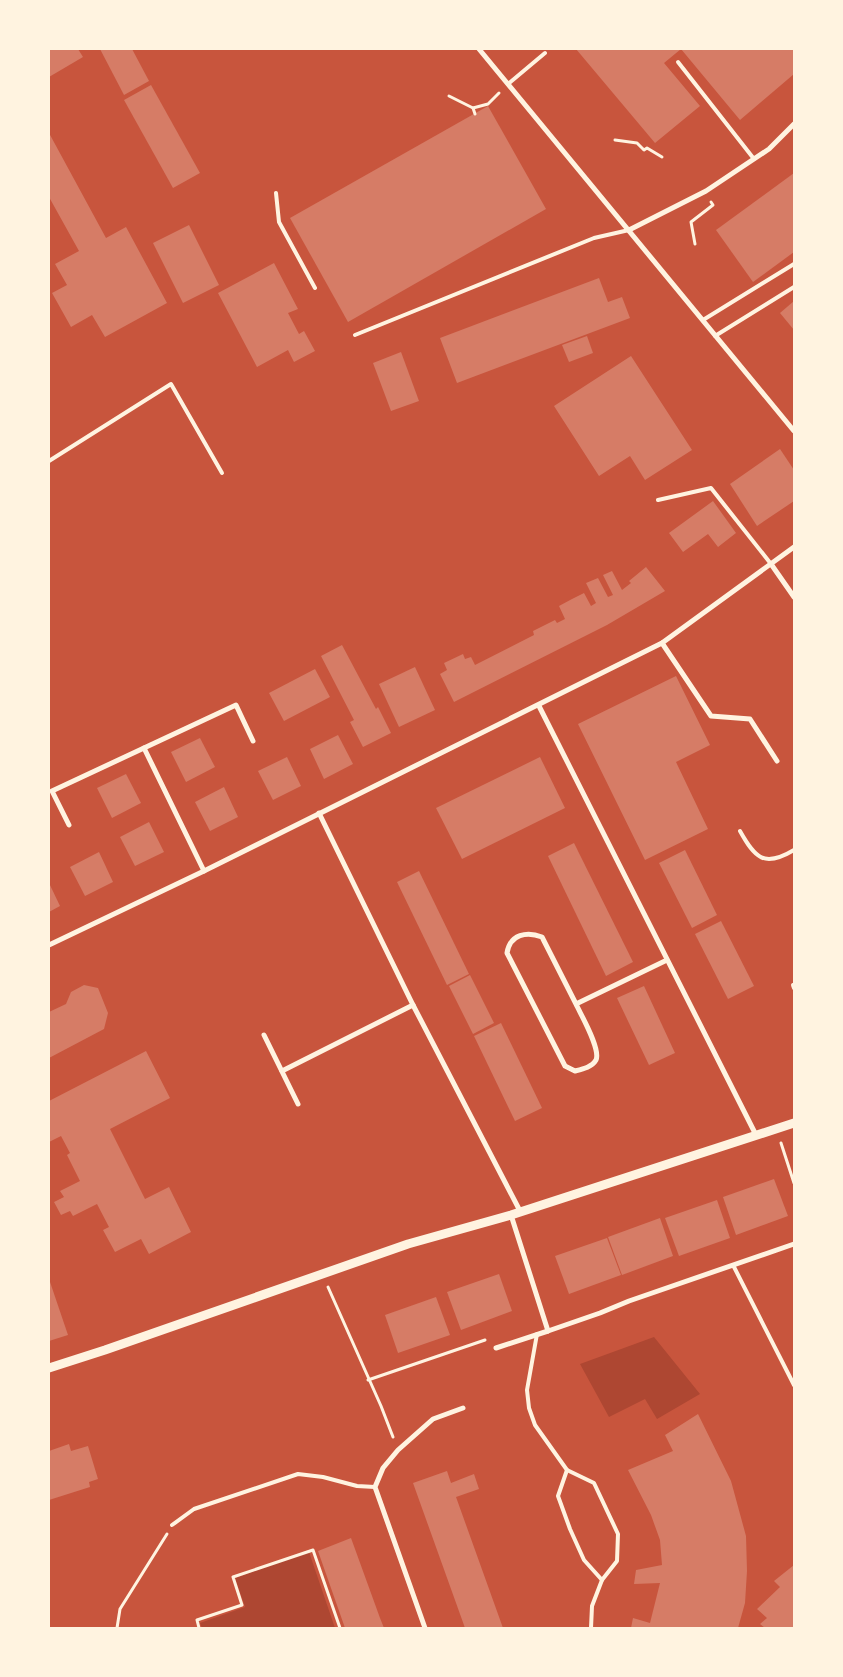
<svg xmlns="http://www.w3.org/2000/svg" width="843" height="1677" viewBox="0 0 843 1677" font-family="'Noto Serif',serif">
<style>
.green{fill:#ae4732}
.building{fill:#d67c66}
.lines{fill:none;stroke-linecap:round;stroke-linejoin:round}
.path{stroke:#fff3e0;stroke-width:3}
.service{stroke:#fff3e0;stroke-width:4}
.minor{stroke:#fff3e0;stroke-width:5}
.tertiary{stroke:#fff3e0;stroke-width:9}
</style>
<rect width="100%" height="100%" fill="#c8553d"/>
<g class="green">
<path d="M654,1337L700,1394L657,1419L645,1399L609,1417L580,1364Z"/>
<path d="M309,1552L335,1628H202L200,1623L245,1607L235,1578Z"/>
</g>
<g class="building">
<path d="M49,49H78L83,57L49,77Z"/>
<path d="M100,49H132L149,81L124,95Z"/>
<path d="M576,49H794V74L740,120L681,49L664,63L700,106L655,143Z"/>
<path d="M151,85L200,173L173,188L124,100Z"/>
<path d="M488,106L546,209L348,322L290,218Z"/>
<path d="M49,133L106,238L126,227L167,303L105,337L92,315L71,327L52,293L67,285L55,264L79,251L49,197Z"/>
<path d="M794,173V252L753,282L716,230Z"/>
<path d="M189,225L219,285L183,303L153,243Z"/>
<path d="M274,263L298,309L288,313L299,334L304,331L315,351L294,362L288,350L257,367L218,293Z"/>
<path d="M599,278L608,302L622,297L630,318L457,383L440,338Z"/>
<path d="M794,301V330L780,313Z"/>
<path d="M587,336L593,353L569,362L562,345Z"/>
<path d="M401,352L419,401L391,411L373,363Z"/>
<path d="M631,356L692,450L645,480L630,456L599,476L554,406Z"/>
<path d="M780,449L794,470V501L757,526L730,484Z"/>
<path d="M713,501L736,533L718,547L708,534L683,552L669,533Z"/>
<path d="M646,567L665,591L607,625L454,702L440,674L447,670L444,663L463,654L465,659L471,657L475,665L534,635L533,631L555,620L557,623L565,619L559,606L572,599L584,593L591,606L596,603L586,583L598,578L608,597L613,595L603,575L612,571L622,590L631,583L629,581Z"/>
<path d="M342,645L376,709L378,707L391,733L363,747L350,722L354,720L321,656Z"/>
<path d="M415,667L435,710L399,727L379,684Z"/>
<path d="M315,669L330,697L284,721L269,693Z"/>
<path d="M676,676L710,745L676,762L708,829L645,860L578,724Z"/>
<path d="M338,735L353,764L324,779L310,749Z"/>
<path d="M200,738L215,767L186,782L171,752Z"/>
<path d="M287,757L301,786L273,800L258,771Z"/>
<path d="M540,757L565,808L462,859L436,808Z"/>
<path d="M126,774L141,803L112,818L97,788Z"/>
<path d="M224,787L238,817L210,831L195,802Z"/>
<path d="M149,822L164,852L135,866L120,837Z"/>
<path d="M574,843L633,962L606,976L548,856Z"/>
<path d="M685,850L717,915L692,928L659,863Z"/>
<path d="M99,852L113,882L85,896L70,867Z"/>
<path d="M419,871L469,974L447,985L397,882Z"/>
<path d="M49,883L60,906L49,912Z"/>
<path d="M721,921L754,986L728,999L695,934Z"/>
<path d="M470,975L494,1023L473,1034L449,986Z"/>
<path d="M84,985L98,988L108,1013L104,1029L49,1058V1012L66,1004L71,992Z"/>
<path d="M644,986L675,1053L649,1065L617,998Z"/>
<path d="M501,1023L542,1108L515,1121L474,1036Z"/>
<path d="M146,1051L170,1098L110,1129L145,1199L169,1187L191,1232L149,1254L141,1239L115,1252L103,1230L109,1227L97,1204L73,1216L70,1211L61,1215L54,1202L64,1197L60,1191L80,1181L67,1155L70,1153L61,1136L49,1142V1101Z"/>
<path d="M774,1179L788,1216L736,1235L723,1197Z"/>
<path d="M717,1200L730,1238L679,1256L665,1218Z"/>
<path d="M660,1218L673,1256L622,1275L608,1237Z"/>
<path d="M607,1238L621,1275L569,1294L555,1256Z"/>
<path d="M499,1274L512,1311L461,1330L447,1292Z"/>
<path d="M49,1279L68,1335L49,1341Z"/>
<path d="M436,1297L450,1335L398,1353L385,1315Z"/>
<path d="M698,1414L731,1481L746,1536L747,1571L745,1603L738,1628H631L633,1618L650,1623L660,1583L634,1584L636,1570L662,1565L660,1540L651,1515L628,1470L673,1451L665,1435Z"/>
<path d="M69,1444L71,1451L88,1446L98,1479L89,1482L90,1487L49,1500V1451Z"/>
<path d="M447,1471L451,1483L474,1474L479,1489L456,1497L503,1628H465L413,1483Z"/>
<path d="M351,1538L380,1618L384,1628H345L318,1551Z"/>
<path d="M794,1565V1628H765L760,1624L767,1618L757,1609L780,1587L774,1581Z"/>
</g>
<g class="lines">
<g class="path">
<path d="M449,96L473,108L488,104L499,93"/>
<path d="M473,108L475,114"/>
<path d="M615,140L637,143L644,150L647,148L662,157"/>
<path d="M695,244L691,222L713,205L711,202"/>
<path d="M781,1143L794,1183"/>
<path d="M328,1287L381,1406L393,1437"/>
<path d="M368,1380L485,1340"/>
<path d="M117,1628L120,1609L167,1534"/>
<path d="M199,1628L197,1620L242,1605L233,1577L313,1550L340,1628"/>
</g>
<g class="service">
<path d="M678,62L754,159"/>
<path d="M508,84L545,53"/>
<path d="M276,193L279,222L315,288"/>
<path d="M703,320L794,264"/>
<path d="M355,335L594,238L629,230"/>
<path d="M715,336L794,287"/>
<path d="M49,461L171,384L222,473"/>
<path d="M658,500L711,488L771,564"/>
<path d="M740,831C755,858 764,868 794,850"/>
<path d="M793,985L794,988"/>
<path d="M733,1265L794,1385"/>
<path d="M537,1334L527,1390L529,1408L535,1425L567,1470L594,1483L618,1534L617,1561L602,1580L592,1606L591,1628"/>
<path d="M567,1470L558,1496L570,1529L584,1560L602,1580"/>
<path d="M172,1525L194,1509L298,1474L323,1477L357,1486L375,1487"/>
</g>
<g class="minor">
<path d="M479,49L794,431"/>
<path d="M629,230L706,191L769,149L794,124"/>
<path d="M771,564L794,597"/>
<path d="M662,643L711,716L750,719L777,761"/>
<path d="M539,706L756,1135"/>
<path d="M144,748L204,871"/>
<path d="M319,813L413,1005L520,1211"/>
<path d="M69,825L52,791L236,705L253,741"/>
<path d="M49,945L204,871L662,643L794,547"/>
<path d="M576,1004L542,937C527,931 510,934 507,953L565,1066L575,1071C583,1069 592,1067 596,1060C601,1049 581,1015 576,1004L667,960"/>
<path d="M264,1035L298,1104"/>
<path d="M282,1071L413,1005"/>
<path d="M511,1215L548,1331L600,1313L629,1301L794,1244"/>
<path d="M496,1348L548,1331"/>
<path d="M425,1628L375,1487L383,1468L398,1450L433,1419L463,1408"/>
</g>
<path class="tertiary" d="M49,1368L105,1350L408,1244L511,1215L794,1123"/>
</g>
<rect width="843" height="1677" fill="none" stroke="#fff3e0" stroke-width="100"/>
</svg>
